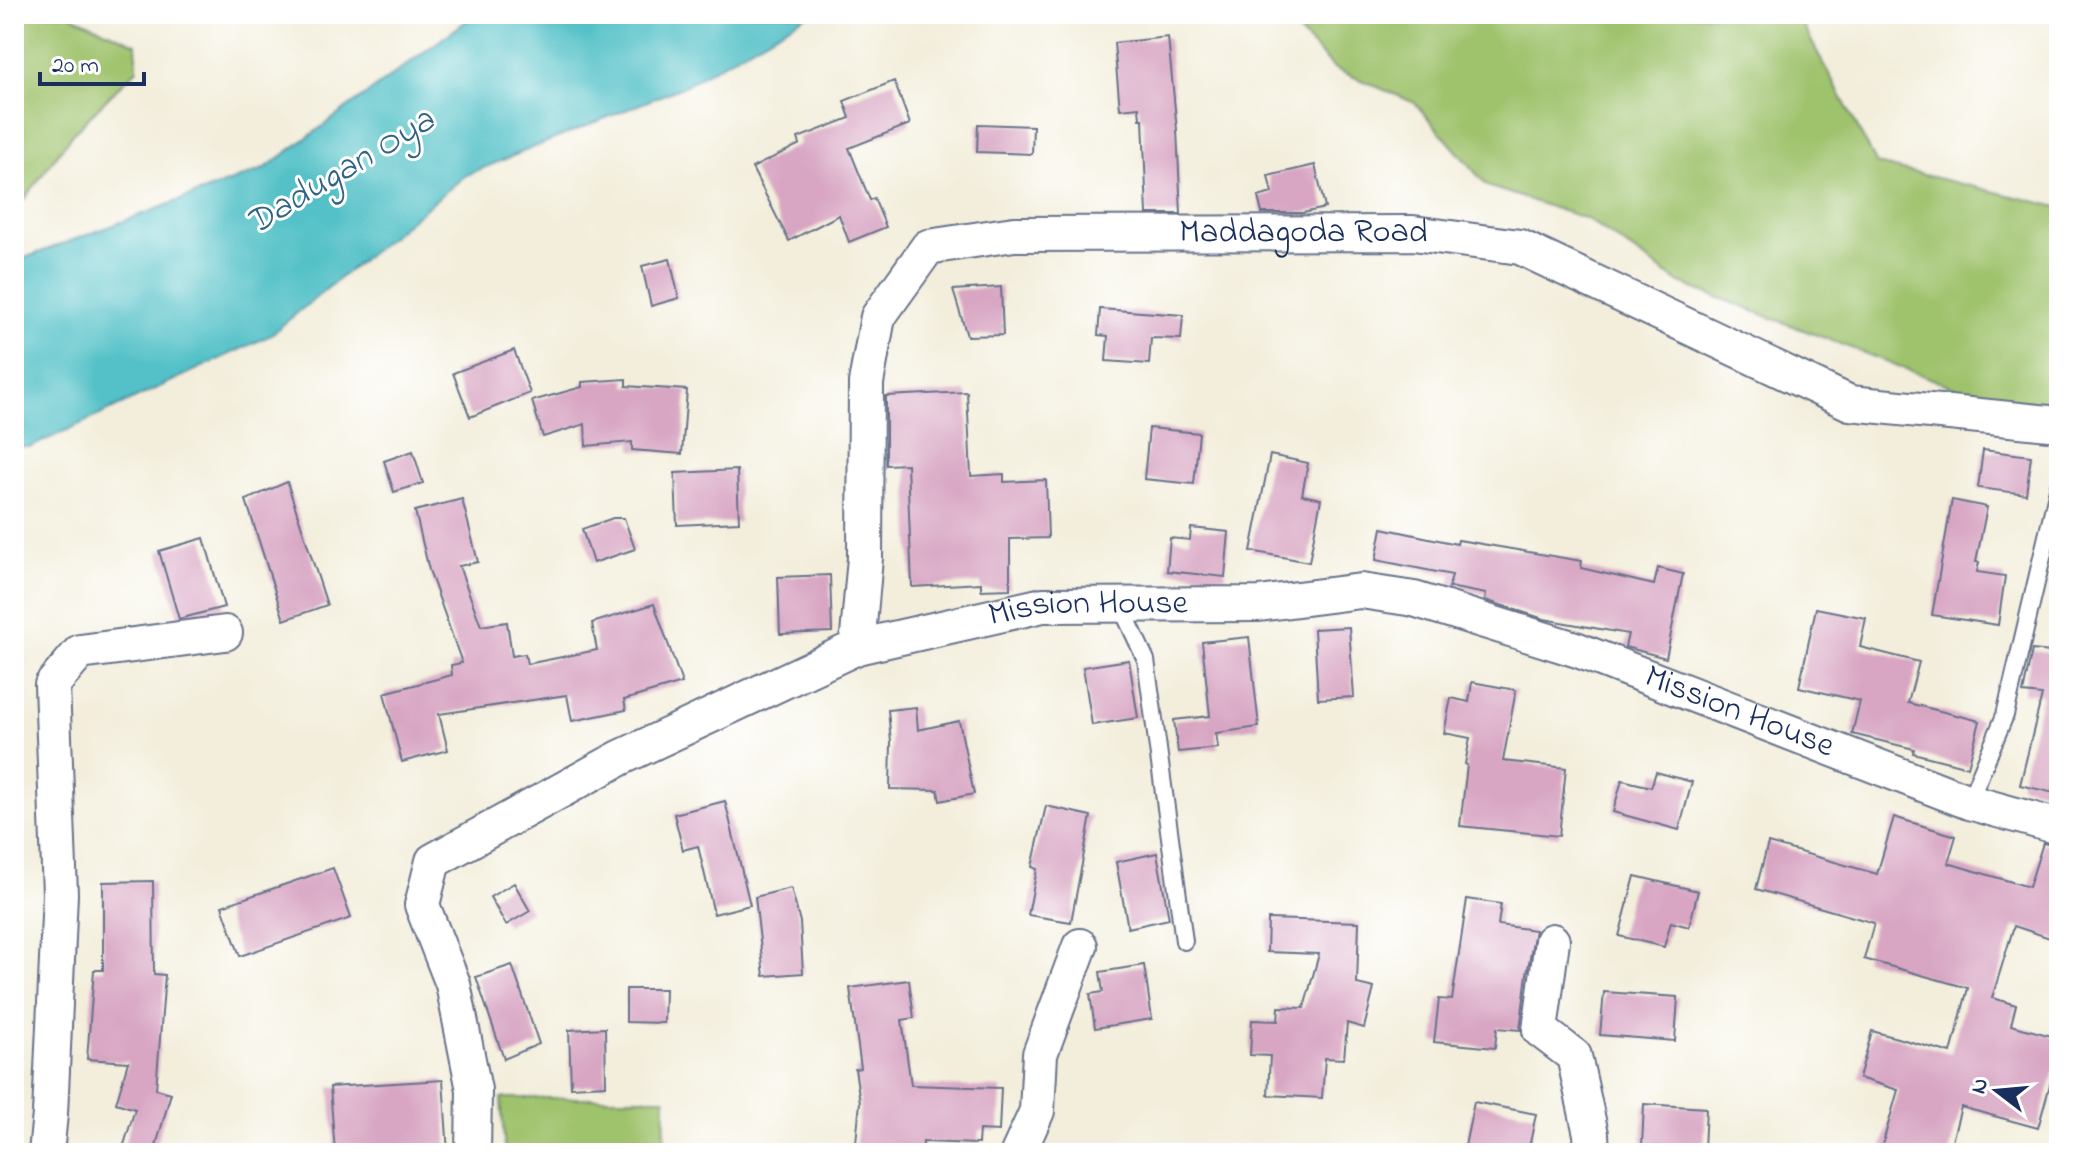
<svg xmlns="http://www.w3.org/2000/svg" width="2073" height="1167" viewBox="0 0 2073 1167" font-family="'Indie Flower',sans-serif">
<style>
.green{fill:#9fc26c;stroke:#5d7865;stroke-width:2}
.water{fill:#53c1c7;stroke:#377892;stroke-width:2}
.building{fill:#d8a6c3}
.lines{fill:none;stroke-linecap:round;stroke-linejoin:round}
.service-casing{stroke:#67728a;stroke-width:20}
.minor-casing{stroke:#67728a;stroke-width:38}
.service{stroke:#fff;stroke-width:16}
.minor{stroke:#fff;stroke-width:34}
.labels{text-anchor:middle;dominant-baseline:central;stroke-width:6;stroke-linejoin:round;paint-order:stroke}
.street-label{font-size:34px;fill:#1b2f5e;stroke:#fff}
.water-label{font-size:36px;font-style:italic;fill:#2f6283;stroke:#fff}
</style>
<rect width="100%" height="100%" fill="#fff"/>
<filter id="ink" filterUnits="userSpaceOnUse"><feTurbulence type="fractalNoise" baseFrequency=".0125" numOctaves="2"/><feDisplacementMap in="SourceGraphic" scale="16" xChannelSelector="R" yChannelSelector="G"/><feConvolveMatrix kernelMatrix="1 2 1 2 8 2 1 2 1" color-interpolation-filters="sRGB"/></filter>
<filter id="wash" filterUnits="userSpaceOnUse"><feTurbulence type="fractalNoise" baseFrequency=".006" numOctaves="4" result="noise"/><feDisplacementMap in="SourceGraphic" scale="32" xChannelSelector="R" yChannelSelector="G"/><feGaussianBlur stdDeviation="1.8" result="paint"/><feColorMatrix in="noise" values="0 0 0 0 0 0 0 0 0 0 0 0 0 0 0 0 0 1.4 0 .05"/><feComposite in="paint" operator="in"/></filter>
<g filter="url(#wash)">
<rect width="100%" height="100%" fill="#f3eedb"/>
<g class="green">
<path d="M14,14H68L136,44L137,69L74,132L14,213Z"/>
<path d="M1281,14H1797L1877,164L2059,207V404L1990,401L1680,283L1587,219L1487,186L1415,103L1335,69Z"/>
<path d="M501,1098H665L664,1153H505Z"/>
</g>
<path class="water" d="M476,14H809L682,87L466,175L269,336L31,447H14V262L264,169Z"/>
<g id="blocks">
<g class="building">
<path d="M1168,37L1177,130L1181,214H1147L1143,119H1140L1139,107L1120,109L1114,43Z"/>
<path d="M894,81L910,124L849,148L870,200L874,198L886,227L849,242L839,215L789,241L752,168L800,144L798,138L850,118L844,101Z"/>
<path d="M978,124L1033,126L1032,154L977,152Z"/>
<path d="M1315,165L1325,208L1303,213H1262L1258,197L1272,193L1268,176Z"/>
<path d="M670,259L679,298L651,306L642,266Z"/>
<path d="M1001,287L1003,335L967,336L953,290Z"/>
<path d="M1100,309L1183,315L1181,339L1151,338L1149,364L1106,361L1108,336L1098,335Z"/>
<path d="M514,350L530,393L470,417L453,373Z"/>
<path d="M626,379V386L687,390L682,454L632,450V442L586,446L585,424L543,437L532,401L582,387V382Z"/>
<path d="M967,392L971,476L1004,474V482L1046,480L1048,538L1010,539V589L981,590V583L912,587L907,464L886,465V396Z"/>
<path d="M1149,428L1199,433L1194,484L1144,479Z"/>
<path d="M1983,450L2031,456L2026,494L1978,488Z"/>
<path d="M413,451L423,483L394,492L384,461Z"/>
<path d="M1270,455L1308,463L1302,495L1321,499L1309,562L1251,551Z"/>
<path d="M737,470L739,522L677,525L675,473Z"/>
<path d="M287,482L327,605L284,620L246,500Z"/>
<path d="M462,499L478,562L459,566L481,626L507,622L512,656L525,654L527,664L597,650L592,623L654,604L682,683L624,700L626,710L572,721L567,695L439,714L448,750L402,762L384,693L452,675L451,665L462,663L429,570L415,511Z"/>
<path d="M1952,500L1987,507L1976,562H1979L1977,572L2005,576L1998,625L1932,615Z"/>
<path d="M613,518H624L635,549L593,563L582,529Z"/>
<path d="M1191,528L1229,532L1225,577L1167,571L1170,538L1190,540Z"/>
<path d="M1382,528L1457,544L1458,540L1582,561L1581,568L1654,585L1658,568L1683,574L1666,658L1625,647L1628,634L1544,619L1485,600L1486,594L1449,587L1452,575L1376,560Z"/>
<path d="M204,538L224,607L179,619L159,551Z"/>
<path d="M830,575L832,632L780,634L778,577Z"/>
<path d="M1816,608L1866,618L1860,647L1919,662L1908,703L1980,721L1968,767L1913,753L1914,749L1852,734L1860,701L1799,687Z"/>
<path d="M1349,627L1354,697L1318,699L1314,629Z"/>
<path d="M1249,637L1259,727L1216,733L1218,748L1178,752L1174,720L1210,716L1202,642Z"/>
<path d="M2032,650L2059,653V794L2020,785L2042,695L2023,693Z"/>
<path d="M1129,660L1138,718L1092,725L1083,667Z"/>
<path d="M1472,682L1516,690L1503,761L1566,768L1559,836L1460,826L1467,765L1465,764L1470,738L1444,733L1451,698L1469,702Z"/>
<path d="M916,707L918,730L959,721L974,794L940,801L938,790L890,789L891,742L888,710Z"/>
<path d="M1656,772L1692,782L1679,830L1613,812L1622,780L1651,787Z"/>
<path d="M725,801L750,905L714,914L698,846L683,850L674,814Z"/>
<path d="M1046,806L1091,816L1071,922L1028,915L1037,869L1032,867Z"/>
<path d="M1894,817L1956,836L1948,863L2029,887L2043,843L2059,846V941L2014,926L1992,998L2016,1005L2011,1025L2059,1038V1052L2038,1128L1961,1107L1949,1153H1880L1898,1090L1859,1078L1872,1031L1951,1053L1968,988L1864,959L1874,923L1756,889L1768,843L1877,874Z"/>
<path d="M1157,853L1169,919L1128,928L1116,862Z"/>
<path d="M333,868L351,918L240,956L222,906Z"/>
<path d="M1635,876L1698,891L1689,927L1671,922L1664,947L1619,936Z"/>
<path d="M153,881L154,974L165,975L156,1089L171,1093L154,1153H142L123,1148L135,1109L116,1103L128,1062L87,1059L94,970H103V882Z"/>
<path d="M514,883L530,911L506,925L490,897Z"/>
<path d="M791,888L800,922L803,973L764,976L755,897Z"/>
<path d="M1467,899L1501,904L1498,925L1535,930L1527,974L1520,1030L1497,1028L1495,1048L1434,1042L1439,999L1452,1000Z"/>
<path d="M1268,919L1359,922L1357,984L1374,988L1364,1028L1347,1023L1344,1059L1325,1058L1322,1098L1268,1095L1270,1056L1250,1055L1252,1020L1278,1021L1279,1007L1304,1008L1319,954L1267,952Z"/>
<path d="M512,965L539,1044L504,1059L476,977Z"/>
<path d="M1144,965L1152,1019L1095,1028L1090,994L1103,992L1100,972Z"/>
<path d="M909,980L914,1018L902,1020L911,1085L1001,1088L999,1131L979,1130L978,1144L923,1142L922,1153H855L860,1102L855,1069L861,1068L850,988Z"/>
<path d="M626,989H665L664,1023L626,1022Z"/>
<path d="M1604,992L1678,997L1675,1041L1600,1035Z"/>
<path d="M605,1028L606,1085L571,1087L569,1030Z"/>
<path d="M443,1080L448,1153H335L330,1087Z"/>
<path d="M1474,1102L1536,1114L1528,1153H1500L1465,1146Z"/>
<path d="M1644,1104L1706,1108L1704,1149L1642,1146Z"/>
</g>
</g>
</g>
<g filter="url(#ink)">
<use href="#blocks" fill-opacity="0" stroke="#67728a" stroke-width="2"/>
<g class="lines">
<g class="service-casing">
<g id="service">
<path d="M1120,604L1146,660L1184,941"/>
<path d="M1969,802L2005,715L2059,485"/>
</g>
</g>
<g class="minor-casing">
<g id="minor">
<path id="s1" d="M857,647L865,558L866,383L878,317L928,247L1014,234L1413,233L1520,247L1850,403L2059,424"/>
<path d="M1552,941L1540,1030L1574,1056L1591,1134L1592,1153"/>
<path d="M46,1153L50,1114L60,894L52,685L80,652L225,633"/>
<path id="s2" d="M473,1153L474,1090L453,984L422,905L433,861L620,758L857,647L1043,605L1259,604L1361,591L1414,599L1578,650L1969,802L2059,827"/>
<path d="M1018,1153L1037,1111L1040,1054L1080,946"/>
</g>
</g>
<use href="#service" class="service"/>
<use href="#minor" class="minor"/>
</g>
</g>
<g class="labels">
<g class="street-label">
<text stroke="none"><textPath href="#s1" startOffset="794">Maddagoda Road</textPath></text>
<text stroke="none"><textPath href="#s2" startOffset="1012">Mission House</textPath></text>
<text stroke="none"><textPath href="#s2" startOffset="1684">Mission House</textPath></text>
</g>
<g class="water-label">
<text transform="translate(341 173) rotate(-31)">Dadugan Oya</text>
</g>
</g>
<rect width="2073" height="1167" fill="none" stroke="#fff" stroke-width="48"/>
<g transform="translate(1997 1091) rotate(286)" stroke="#ffffff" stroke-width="6" paint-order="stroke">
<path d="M0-6L14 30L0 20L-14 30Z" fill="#1b2f5e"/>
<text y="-12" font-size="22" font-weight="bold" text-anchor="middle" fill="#1b2f5e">N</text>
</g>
<path d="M40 72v12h104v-12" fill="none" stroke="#1b2f5e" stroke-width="4"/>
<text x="52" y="72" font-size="24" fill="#1b2f5e" stroke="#ffffff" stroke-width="6" paint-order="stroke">20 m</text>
</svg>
